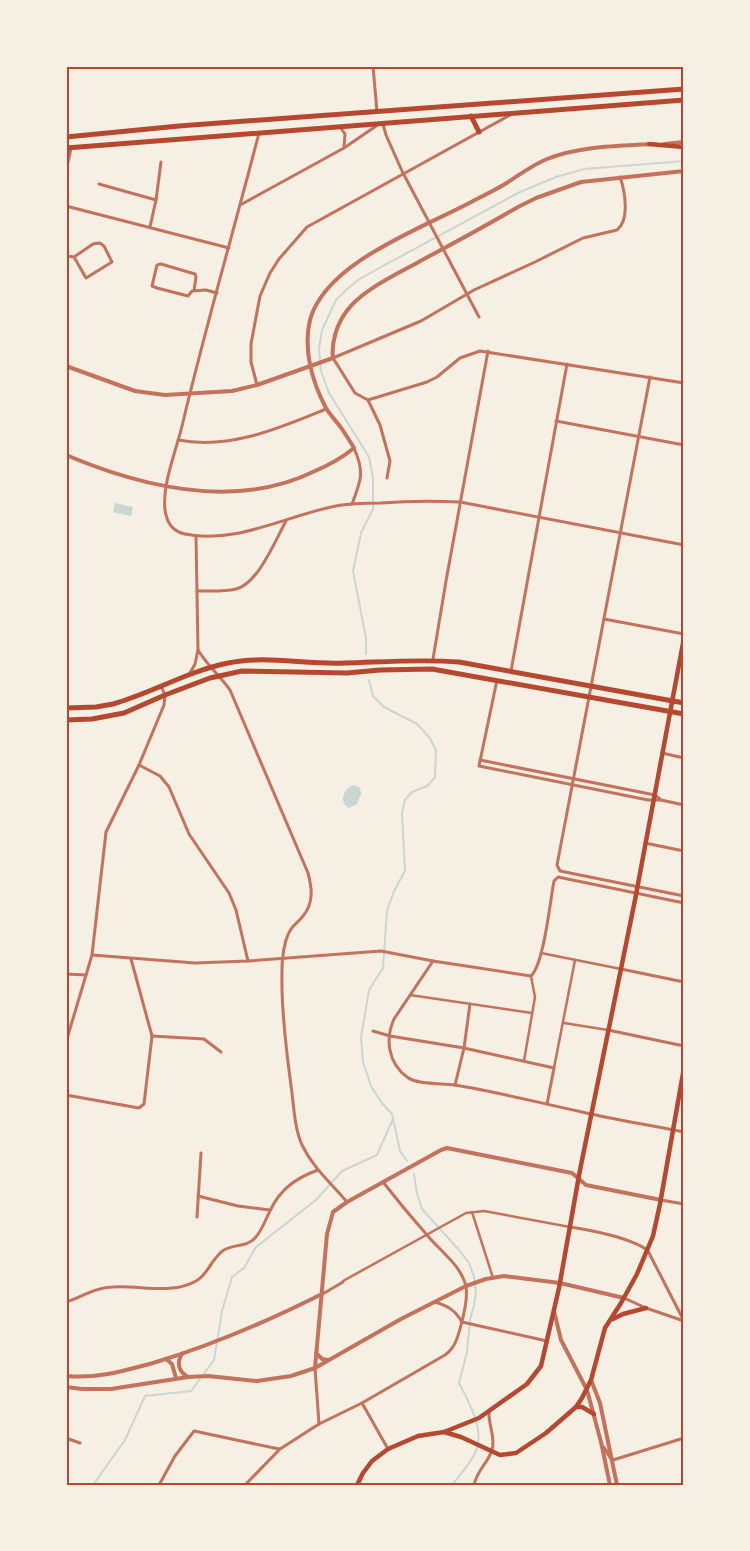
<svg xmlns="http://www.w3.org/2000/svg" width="750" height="1551" viewBox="0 0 750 1551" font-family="'Archivo Narrow',sans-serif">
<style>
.water{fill:#c9d6d2}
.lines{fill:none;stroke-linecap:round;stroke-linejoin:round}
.stream{stroke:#c9d6d2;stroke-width:2}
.pedestrian{stroke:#c5725c;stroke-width:2.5}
.minor{stroke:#c5725c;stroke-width:3}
.tertiary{stroke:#c5725c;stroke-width:4}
.secondary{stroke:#b5482f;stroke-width:4.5}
.primary{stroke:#b5482f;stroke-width:5}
.neatline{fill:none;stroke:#b5482f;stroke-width:2}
</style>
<rect width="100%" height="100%" fill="#f6efe4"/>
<g class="water">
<path d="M115,503L133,507L131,516L113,512Z"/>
<path d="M354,785L360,788L361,794L357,804L349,808L344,804C341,796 346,787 354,785Z"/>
</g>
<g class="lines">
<g class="stream">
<path d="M366,654V638L353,571L361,533L373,509V478L369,457L329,393L321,371L319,349L322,330L336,300L347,289L358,280L381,267L520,192L556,177L584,169L684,161"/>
<path d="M369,680L373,696L384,707L417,724L430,738L436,751L435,777L427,786L412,792L405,800L402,813L405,871L394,891L387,911L383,968L369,990L361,1037L363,1062L371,1086L381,1102L392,1114L400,1151L407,1161"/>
<path d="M414,1174L417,1194L422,1209L459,1250L469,1263L474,1277L476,1292L474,1305L470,1320L467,1352L459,1383C469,1403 486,1430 475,1453C470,1464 460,1475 452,1485"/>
<path d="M93,1485L125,1440L145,1396L191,1391L214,1360L222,1311L232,1277L244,1268L256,1247L316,1200L342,1171L377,1155L393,1119"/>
</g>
<g class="pedestrian">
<path d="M541,953L621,969"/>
<path d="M410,995L532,1013"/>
<path d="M564,1023L608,1030"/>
<path d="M524,1061L535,997L531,976"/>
<path d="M554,1068L575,960"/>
<path d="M472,1212L493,1278"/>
<path d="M343,1281L466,1213L484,1211L570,1227"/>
</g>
<g class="minor">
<path d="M373,66L377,112"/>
<path d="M383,124L386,135L402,171L479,317"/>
<path d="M340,127L345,134L344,147"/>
<path d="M259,133C234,230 206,325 183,422C177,449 162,483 165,510C167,523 172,531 185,534C235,545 288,515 336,506C351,503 366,503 381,503C408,501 434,501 460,502L684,545"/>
<path d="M99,184L156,200"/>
<path d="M242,204L344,148L379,124"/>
<path d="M66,206L229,248"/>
<path d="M150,227L156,200L161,162"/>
<path d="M66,256L74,257L93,244L100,243L104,246L112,262L86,278L74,257"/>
<path d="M194,291L196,277L195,274L161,264L157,265L152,286L157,288L188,296L192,291L206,290L217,293"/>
<path d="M650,377L557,865L560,871L684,896"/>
<path d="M257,385L251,362V344L260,296L270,273L279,259L307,227L510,115"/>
<path d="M368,400L427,382L437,377L460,358L480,351L684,383"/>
<path d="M556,421L684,445"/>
<path d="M178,440C230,450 279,428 326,409"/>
<path d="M387,478L390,461L380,425L368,400L355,393L333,358L421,321L474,290L535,262L583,238L617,230C630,220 625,191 620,177"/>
<path d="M352,504C361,480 365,473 354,448"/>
<path d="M197,591C210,591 224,592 236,589C258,584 276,539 286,521"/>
<path d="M604,619L684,634"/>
<path d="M198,650C207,665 220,676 230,690L308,873C312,888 314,903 303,916C294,927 291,925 286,940C281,957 282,973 282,990C283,1026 287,1057 292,1093C294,1110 295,1129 302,1145C313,1168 331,1183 347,1202"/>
<path d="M433,659L446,581L488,351"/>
<path d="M511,671L567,364"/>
<path d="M189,675L195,664L198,650L196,536"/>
<path d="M497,680L479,766L648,800H661L684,805"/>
<path d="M662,753L684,758"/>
<path d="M480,760L655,795L661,800"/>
<path d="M139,765L160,776L169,787L189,834L229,893L236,910L248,961"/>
<path d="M645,843L684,851"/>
<path d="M92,955L195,963L248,961L381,951L433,961L531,976C544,964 550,901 554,881L558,877L684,903"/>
<path d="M433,961L394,1019C385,1039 388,1063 407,1077C417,1085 442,1083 455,1085C498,1092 540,1103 582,1112C616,1120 650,1125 684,1132"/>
<path d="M621,969L684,982"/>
<path d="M66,974L86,975"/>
<path d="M608,1030L684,1046"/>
<path d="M373,1031L390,1036L464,1048L554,1068L547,1104"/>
<path d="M152,1036L204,1039L221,1052"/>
<path d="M66,1042L92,955L106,832L139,765L164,705L165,695L161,686"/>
<path d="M455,1085L464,1048L470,1004"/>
<path d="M66,1095L139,1108L144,1104L152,1036L131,959"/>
<path d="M198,1196L238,1206L270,1210"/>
<path d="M661,1200L684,1204"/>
<path d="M197,1217L201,1153"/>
<path d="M570,1227C590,1230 633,1238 648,1251L684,1321"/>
<path d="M321,1295L343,1282"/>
<path d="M624,1298L646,1308L684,1321"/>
<path d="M66,1302C81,1297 97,1287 113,1287C140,1285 172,1295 196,1281C209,1274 212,1257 224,1250C234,1244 247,1247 255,1238C263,1229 265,1220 270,1211C280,1189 296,1178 318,1170"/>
<path d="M434,1302C447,1305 455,1310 462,1322"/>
<path d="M462,1322L547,1341"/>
<path d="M315,1368L319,1424"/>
<path d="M362,1403L388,1449"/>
<path d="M66,1438L80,1443"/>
<path d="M613,1460L684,1438"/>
<path d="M159,1485L175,1456L194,1431L279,1449"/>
<path d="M245,1485L280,1449L319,1424L362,1403L445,1355C455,1348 458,1337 461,1325C464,1314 468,1299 466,1287C462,1266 440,1251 427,1235C412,1218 397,1200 383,1182"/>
<path d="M474,1485C477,1470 488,1463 492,1450C496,1438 488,1424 489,1412"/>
</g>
<g class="tertiary">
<path d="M66,143L70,151L66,168"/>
<path d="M664,144L684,142"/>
<path d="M66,366L135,391L165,395L232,391L257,385L333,358C331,343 337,324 346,312C362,289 400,273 424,259C456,242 487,225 518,207L536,198L581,182L684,171"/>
<path d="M66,455C144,488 236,510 315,471C329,465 342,458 354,448C350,441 346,435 342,429C337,422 330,415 326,408C312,382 303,349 310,320C326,261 426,227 475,200C485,195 495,190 505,184C518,176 532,165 547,159C580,146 617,146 652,144"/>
<path d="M554,1311L561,1340L587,1390L601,1442L610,1485"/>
<path d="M316,1353L322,1359L328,1360"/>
<path d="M182,1354C176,1363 179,1372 188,1377"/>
<path d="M166,1359L172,1364L176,1378"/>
<path d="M315,1368L327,1234L333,1212L347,1202L441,1150L447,1148L572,1173L586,1185L661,1200"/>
<path d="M66,1376C98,1379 123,1371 153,1363C210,1346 266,1322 320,1295"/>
<path d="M591,1380L600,1403L617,1485"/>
<path d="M66,1387L82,1389H111L188,1377L208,1376L257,1381L291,1376L315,1368L401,1319L466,1286L486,1279L504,1276L560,1283L624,1298"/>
<path d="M603,1447L612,1459"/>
</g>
<g class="secondary">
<path d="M649,144L684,147"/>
<path d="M613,1319L623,1314L646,1308"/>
<path d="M576,1407H582L594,1414"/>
<path d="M444,1432L461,1437L500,1455L516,1453L546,1433L576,1407L582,1398L591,1380L605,1328L621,1303L637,1274L653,1236L660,1204L684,1068"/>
<path d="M357,1485L363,1473L372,1461L388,1449L418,1436L444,1432L479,1418L527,1384L541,1366L559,1288L580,1170L635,900L684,638"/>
</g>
<g class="primary">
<path d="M471,116L479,132"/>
<path d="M66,137L179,126L684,89"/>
<path d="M66,148L684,100"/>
<path d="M66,708L96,707L113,704C152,693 188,671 228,663C266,655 306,665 345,663C383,662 421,659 459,662L684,703"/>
<path d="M66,720L92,719L124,713L165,695L210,678L242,671L347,673L380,670L432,669L684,714"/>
</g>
</g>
<rect width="750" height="1551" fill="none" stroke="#f6efe4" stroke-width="135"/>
<rect x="68" y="68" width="614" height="1416" class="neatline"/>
</svg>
